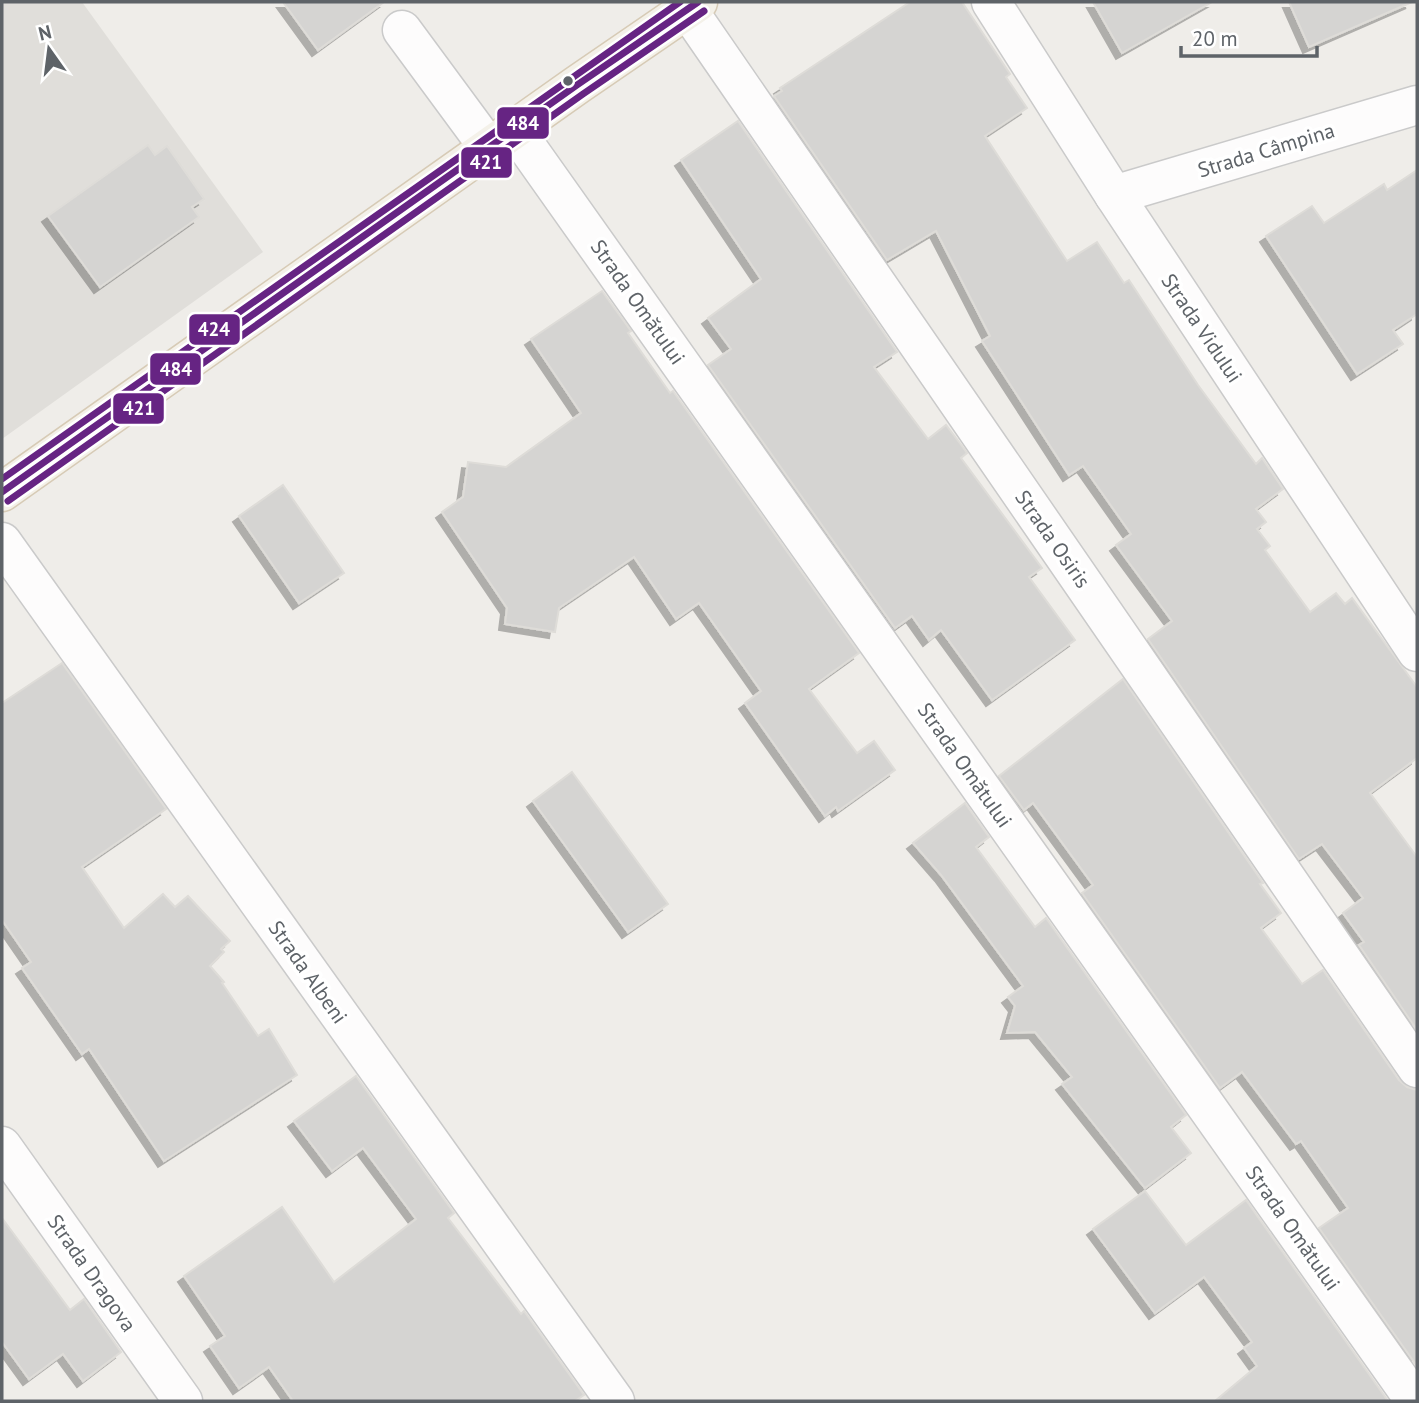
<svg xmlns="http://www.w3.org/2000/svg" width="1419" height="1403" viewBox="0 0 1419 1403" font-family="'PT Sans',sans-serif">
<style>
.industrial{fill:#e0deda}
.building{fill:#d5d4d2;stroke:#dedcd8;stroke-width:2;filter:url(#shadow)}
.lines{fill:none;stroke-linecap:round;stroke-linejoin:round}
.minor-casing{stroke:#cacaca;stroke-width:41}
.major-casing{stroke:#d7cbb6;stroke-width:41}
.minor{stroke:#fdfcfc;stroke-width:38}
.major{stroke:#f4f1e9;stroke-width:38}
.bus-1-casing{stroke:#fff;stroke-width:12}
.bus-2-casing{stroke:#fff;stroke-width:12}
.bus-3-casing{stroke:#fff;stroke-width:12}
.bus-1{stroke:#662483;stroke-width:7}
.bus-2{stroke:#662483;stroke-width:7}
.bus-3{stroke:#662483;stroke-width:7}
.bus-dot{fill:#5e6368;stroke:#fff;stroke-width:2.5}
.labels{text-anchor:middle;dominant-baseline:central;stroke-width:7;stroke-linejoin:round;paint-order:stroke}
.street-label{font-size:21px;fill:#5e6368;stroke:#fff}
.line-badge{stroke:#fff;stroke-width:2.5}
.badge-label{font-size:19px;text-anchor:middle;font-weight:bold;fill:#fff}
</style>
<defs>
<filter id="shadow"><feDropShadow dx="-6" dy="6" stdDeviation="0" flood-color="#0004"/></filter>
</defs>
<rect width="100%" height="100%" fill="#efede9"/>
<path class="industrial" d="M2,2H82L263,252L2,439Z"/>
<g class="building">
<path d="M283,2H384L318,50Z"/>
<path d="M910,2H962L1010,74L1006,77L1027,108L985,136L1067,261L1097,242L1124,283L1129,280L1198,385L1256,464L1262,458L1283,489L1256,509L1266,522L1257,529L1270,546L1265,550L1310,612L1336,593L1345,604L1352,598L1417,687V758L1370,793L1417,857V1030L1359,945L1364,942L1343,913L1363,898L1322,844L1299,859L1148,639L1172,621L1116,545L1131,534L1083,466L1069,475L982,341L990,336L936,231L887,260L774,96L782,91L780,88Z"/>
<path d="M1093,2H1212L1122,53Z"/>
<path d="M1289,2H1412L1309,47Z"/>
<path d="M738,121L897,352L874,367L928,439L946,425L962,446L967,453L961,458L1042,568L1029,577L1075,640L992,700L941,630L929,640L912,616L895,628L708,365L731,349L708,318L761,279L681,160Z"/>
<path d="M148,145L155,155L167,146L204,199L192,207L199,217L100,287L48,216Z"/>
<path d="M1417,170V314L1393,330L1403,344L1357,374L1266,236L1312,206L1324,223L1384,184L1387,190Z"/>
<path d="M602,291L631,331L628,333L670,393L673,391L859,653L809,689L857,753L874,741L895,770L838,811L836,807L825,816L745,703L761,691L699,603L676,619L634,557L559,608L555,632L505,624L507,608L442,512L463,497L468,462L506,467L581,413L531,339Z"/>
<path d="M283,485L344,573L299,603L239,516Z"/>
<path d="M62,663L166,809L82,867L124,928L163,894L175,907L188,896L230,941L221,949L224,952L210,966L224,982L222,983L258,1036L269,1029L297,1075L164,1161L89,1049L82,1054L22,968L31,962L2,920V703Z"/>
<path d="M1123,679L1263,883L1260,884L1281,913L1261,928L1302,984L1323,970L1399,1080L1407,1087L1417,1090V1366L1319,1228L1348,1208L1301,1141L1296,1144L1242,1072L1220,1088L1082,893L1093,885L1033,803L1024,810L999,776Z"/>
<path d="M572,772L668,904L628,932L533,801Z"/>
<path d="M965,803L989,837L976,847L1035,927L1046,918L1186,1115L1171,1127L1191,1153L1145,1188L1062,1084L1072,1077L1035,1032L1007,1033L1015,1006L1008,997L1023,986L941,875L913,843Z"/>
<path d="M356,1076L454,1213L448,1218L521,1314L524,1311L584,1395L575,1401H293L269,1367L239,1388L210,1346L225,1336L184,1276L282,1207L334,1282L416,1219L363,1148L332,1171L294,1121Z"/>
<path d="M1145,1191L1186,1245L1246,1200L1388,1401H1215L1257,1366L1244,1348L1252,1342L1204,1277L1155,1313L1093,1229Z"/>
<path d="M2,1218L70,1310L84,1299L121,1352L83,1381L63,1354L29,1379L2,1342Z"/>
</g>
<g class="lines">
<g class="minor-casing">
<g id="minor">
<path d="M991,2L1114,195L1417,652"/>
<path d="M688,10L1417,1068"/>
<path d="M402,30L489,148"/>
<path d="M515,130L1415,1401"/>
<path d="M1114,195L1417,105"/>
<path d="M2,542L615,1401"/>
<path d="M2,1146L183,1401"/>
</g>
</g>
<g class="major-casing">
<path id="major" d="M2,492L577,85L698,2"/>
</g>
<use href="#minor" class="minor"/>
<use href="#major" class="major"/>
<g class="bus-1-casing">
<path id="bus-1" d="M2,492L577,85L698,2"/>
</g>
<g class="bus-2-casing">
<path id="bus-2" d="M8,501L583,94L704,11"/>
</g>
<g class="bus-3-casing">
<path id="bus-3" d="M2,479L680,2"/>
</g>
<use href="#bus-1" class="bus-1"/>
<use href="#bus-2" class="bus-2"/>
<use href="#bus-3" class="bus-3"/>
</g>
<circle class="bus-dot" cx="568" cy="81" r="6"/>
<g class="labels">
<g class="street-label">
<text transform="translate(1266 150) rotate(-17)">Strada Câmpina</text>
<text transform="translate(638 302) rotate(55)">Strada Omătului</text>
<text transform="translate(1202 328) rotate(56)">Strada Vidului</text>
<text transform="translate(1053 539) rotate(55)">Strada Osiris</text>
<text transform="translate(965 765) rotate(55)">Strada Omătului</text>
<text transform="translate(308 972) rotate(55)">Strada Albeni</text>
<text transform="translate(1293 1228) rotate(55)">Strada Omătului</text>
<text transform="translate(92 1273) rotate(55)">Strada Dragova</text>
</g>
</g>
<g class="line-badge">
<rect x="496" y="106" width="54" height="34" rx="7" fill="#662483"/>
<rect x="460" y="146" width="53" height="33" rx="7" fill="#662483"/>
<rect x="188" y="313" width="53" height="33" rx="7" fill="#662483"/>
<rect x="149" y="352" width="53" height="34" rx="7" fill="#662483"/>
<rect x="112" y="392" width="53" height="33" rx="7" fill="#662483"/>
</g>
<g class="badge-label">
<text x="523" y="130">484</text>
<text x="486" y="169">421</text>
<text x="214" y="336">424</text>
<text x="176" y="376">484</text>
<text x="139" y="415">421</text>
</g>
<rect width="1419" height="1403" fill="none" stroke="#5e6368" stroke-width="7"/>
<g transform="translate(49 49) rotate(346)" stroke="#ffffff" stroke-width="5" paint-order="stroke">
<path d="M0-5L12 26L0 18L-12 26Z" fill="#5e6368"/>
<text y="-10" font-size="19" font-weight="bold" text-anchor="middle" fill="#5e6368">N</text>
</g>
<path d="M1181 46v10h136v-10" fill="none" stroke="#5e6368" stroke-width="3.5"/>
<text x="1192" y="46" font-size="21" fill="#5e6368" stroke="#ffffff" stroke-width="5" paint-order="stroke">20 m</text>
</svg>
